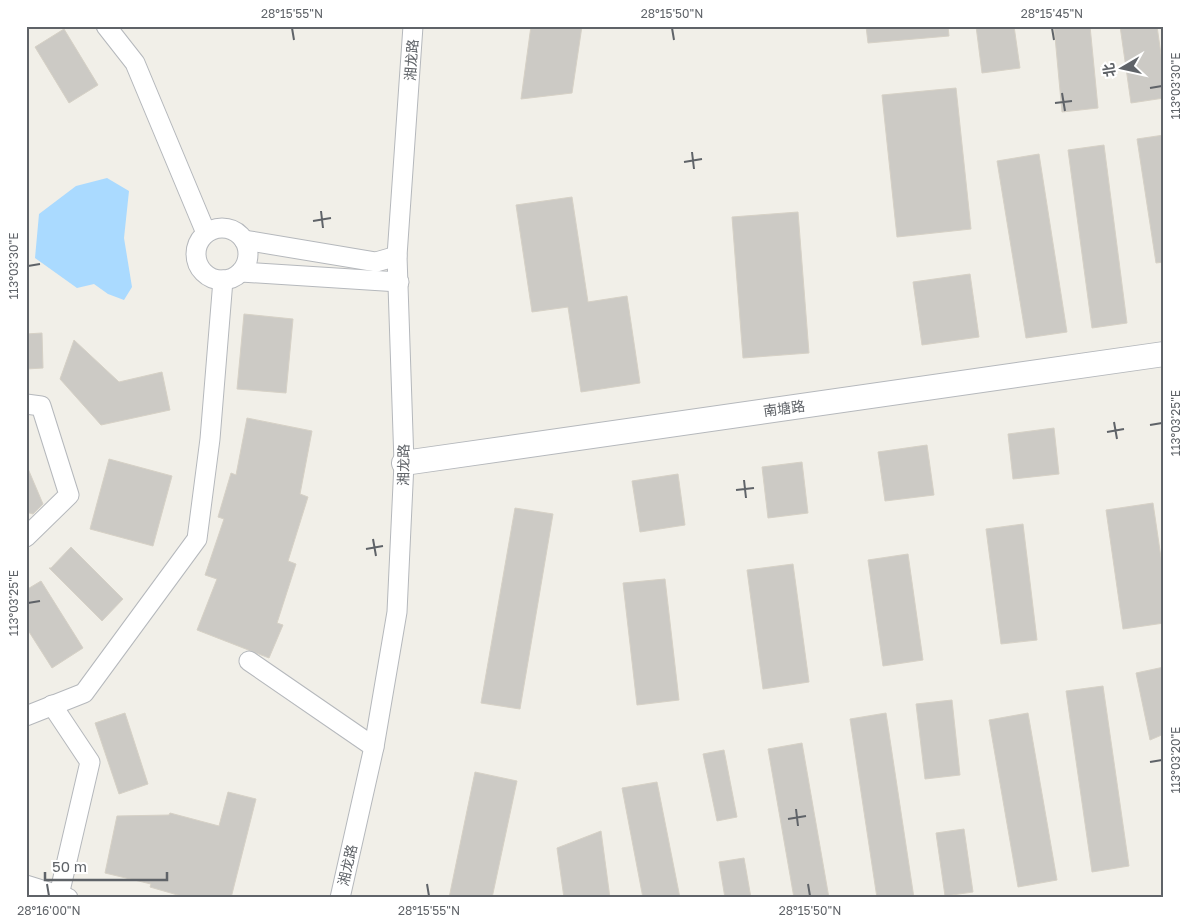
<svg xmlns="http://www.w3.org/2000/svg" width="1190" height="924" viewBox="0 0 1190 924" font-family="'Golos Text','Noto Sans SC',sans-serif">
<style>
.water{fill:#aadaff}
.building{fill:#cccac5;stroke:#d6d1c6}
.lines{fill:none;stroke-linecap:round;stroke-linejoin:round}
.minor-casing{stroke:#b5b8bc;stroke-width:21}
.tertiary-casing{stroke:#b5b8bc;stroke-width:26}
.minor{stroke:#fff;stroke-width:19}
.tertiary{stroke:#fff;stroke-width:24}
.ticks{fill:none;stroke:#5f6368;stroke-width:2}
.labels{text-anchor:middle;dominant-baseline:central;stroke-width:4;stroke-linejoin:round;paint-order:stroke}
.street-label{font-size:14px;fill:#5f6368;stroke:#fff}
.neatline{fill:none;stroke:#5f6368;stroke-width:2}
.ticks-label{font-size:12px;text-anchor:middle;fill:#5f6368}
</style>
<rect width="100%" height="100%" fill="#f1efe8"/>
<path class="water" d="M107,178L129,191L124,238L132,287L124,300L108,294L94,284L77,288L35,258L39,214L76,186Z"/>
<g class="building">
<path d="M531,26H582L572,93L521,99Z"/>
<path d="M866,26H948L949,36L868,43Z"/>
<path d="M976,26H1014L1020,68L982,73Z"/>
<path d="M1054,26H1090L1098,108L1062,112Z"/>
<path d="M1120,26H1157L1164,76V98L1131,103Z"/>
<path d="M64,29L98,85L69,103L35,47Z"/>
<path d="M956,88L971,229L897,237L882,95Z"/>
<path d="M1164,135V262L1156,263L1137,139Z"/>
<path d="M1104,145L1127,323L1092,328L1068,150Z"/>
<path d="M1039,154L1067,332L1026,338L997,161Z"/>
<path d="M572,197L588,302L627,296L640,383L581,392L568,307L532,312L516,205Z"/>
<path d="M798,212L809,353L743,358L732,217Z"/>
<path d="M970,274L979,337L922,345L913,282Z"/>
<path d="M244,314L293,319L286,393L237,389Z"/>
<path d="M42,333L43,368L26,369V334Z"/>
<path d="M74,340L119,382L162,372L170,410L101,425L60,379Z"/>
<path d="M247,418L312,431L300,494L308,497L288,561L296,564L277,623L283,625L269,658L197,630L217,579L205,575L224,519L218,517L231,473L236,475Z"/>
<path d="M1054,428L1059,474L1013,479L1008,434Z"/>
<path d="M927,445L934,495L885,501L878,452Z"/>
<path d="M109,459L172,476L153,546L90,529Z"/>
<path d="M802,462L808,513L768,518L762,467Z"/>
<path d="M26,464L43,504L33,514L26,512Z"/>
<path d="M678,474L685,525L640,532L632,481Z"/>
<path d="M1153,503L1164,578V623L1123,629L1106,510Z"/>
<path d="M515,508L553,514L520,709L481,703Z"/>
<path d="M1023,524L1037,640L1001,644L986,529Z"/>
<path d="M71,547L123,599L102,621L49,568H51Z"/>
<path d="M908,554L923,660L883,666L868,560Z"/>
<path d="M793,564L809,682L763,689L747,570Z"/>
<path d="M665,579L679,700L637,705L623,583Z"/>
<path d="M41,581L83,648L52,668L26,627V590Z"/>
<path d="M1164,667V734L1150,740L1136,673Z"/>
<path d="M1103,686L1129,866L1092,872L1066,691Z"/>
<path d="M952,700L960,775L925,779L916,704Z"/>
<path d="M125,713L148,784L119,794L95,723Z"/>
<path d="M886,713L914,898H877L850,719Z"/>
<path d="M1028,713L1057,880L1018,887L989,720Z"/>
<path d="M802,743L829,898H794L768,749Z"/>
<path d="M724,750L737,817L717,821L703,754Z"/>
<path d="M475,772L517,781L492,898H449Z"/>
<path d="M657,782L680,898H643L622,788Z"/>
<path d="M228,792L256,799L231,898H188L150,887L151,884L105,873L117,816L169,815L170,813L219,826Z"/>
<path d="M964,829L973,892L945,896L936,833Z"/>
<path d="M601,831L610,898H564L557,848Z"/>
<path d="M744,858L751,898H725L719,862Z"/>
</g>
<g class="lines">
<g class="minor-casing">
<g id="minor">
<path d="M106,26L135,63L206,233"/>
<circle cx="222" cy="254" r="26"/>
<path d="M244,240L376,262L397,256"/>
<path d="M241,272L399,282"/>
<path d="M26,404L41,406L69,495L26,537"/>
<path d="M249,661L374,747"/>
<path d="M52,705L90,762L59,895"/>
<path d="M26,716L84,693L197,539L210,439L223,280"/>
<path d="M26,885L68,898"/>
<path d="M340,898L374,747L397,612L404,463L397,256L413,26"/>
</g>
</g>
<g class="tertiary-casing">
<path id="tertiary" d="M404,463L1164,354"/>
</g>
<use href="#minor" class="minor"/>
<use href="#tertiary" class="tertiary"/>
</g>
<path class="ticks" d="M292,28L294,40M672,28L674,40M1052,28L1054,40M1150,88L1162,86M1062,93L1065,111M1055,103L1072,101M692,152L694,169M684,162L702,159M321,211L323,228M313,221L331,218M28,266L40,264M1114,422L1117,439M1150,425L1162,423M1107,432L1124,429M744,480L746,498M736,490L754,488M373,539L376,556M366,549L383,546M28,603L40,601M1150,762L1162,760M796,809L798,826M788,819L806,816M47,884L49,896M427,884L429,896M808,884L810,896"/>
<g class="labels">
<g class="street-label">
<text transform="translate(411 60) rotate(-86)">湘龙路</text>
<text transform="translate(784 408) rotate(-8)">南塘路</text>
<text transform="translate(403 465) rotate(-89)">湘龙路</text>
<text transform="translate(347 865) rotate(-77)">湘龙路</text>
</g>
</g>
<rect width="1190" height="924" fill="none" stroke="#ffffff" stroke-width="55"/>
<g transform="translate(1122 68) rotate(261)" stroke="#ffffff" stroke-width="4" paint-order="stroke">
<path d="M0-4L9 19L0 12L-9 19Z" fill="#5f6368"/>
<text y="-8" font-size="14" font-weight="bold" text-anchor="middle" fill="#5f6368">北</text>
</g>
<path d="M45 872v8h122v-8" fill="none" stroke="#5f6368" stroke-width="2.5"/>
<text x="52" y="872" font-size="15" fill="#5f6368" stroke="#ffffff" stroke-width="4" paint-order="stroke">50 m</text>
<rect x="28" y="28" width="1134" height="868" class="neatline"/>
<g class="ticks-label">
<text x="292" y="18">28°15'55"N</text>
<text x="672" y="18">28°15'50"N</text>
<text x="1052" y="18">28°15'45"N</text>
<text transform="translate(1176 86) rotate(-90)" y="4">113°03'30"E</text>
<text transform="translate(14 266) rotate(-90)" y="4">113°03'30"E</text>
<text transform="translate(1176 423) rotate(-90)" y="4">113°03'25"E</text>
<text transform="translate(14 603) rotate(-90)" y="4">113°03'25"E</text>
<text transform="translate(1176 760) rotate(-90)" y="4">113°03'20"E</text>
<text x="49" y="915">28°16'00"N</text>
<text x="429" y="915">28°15'55"N</text>
<text x="810" y="915">28°15'50"N</text>
</g>
</svg>
